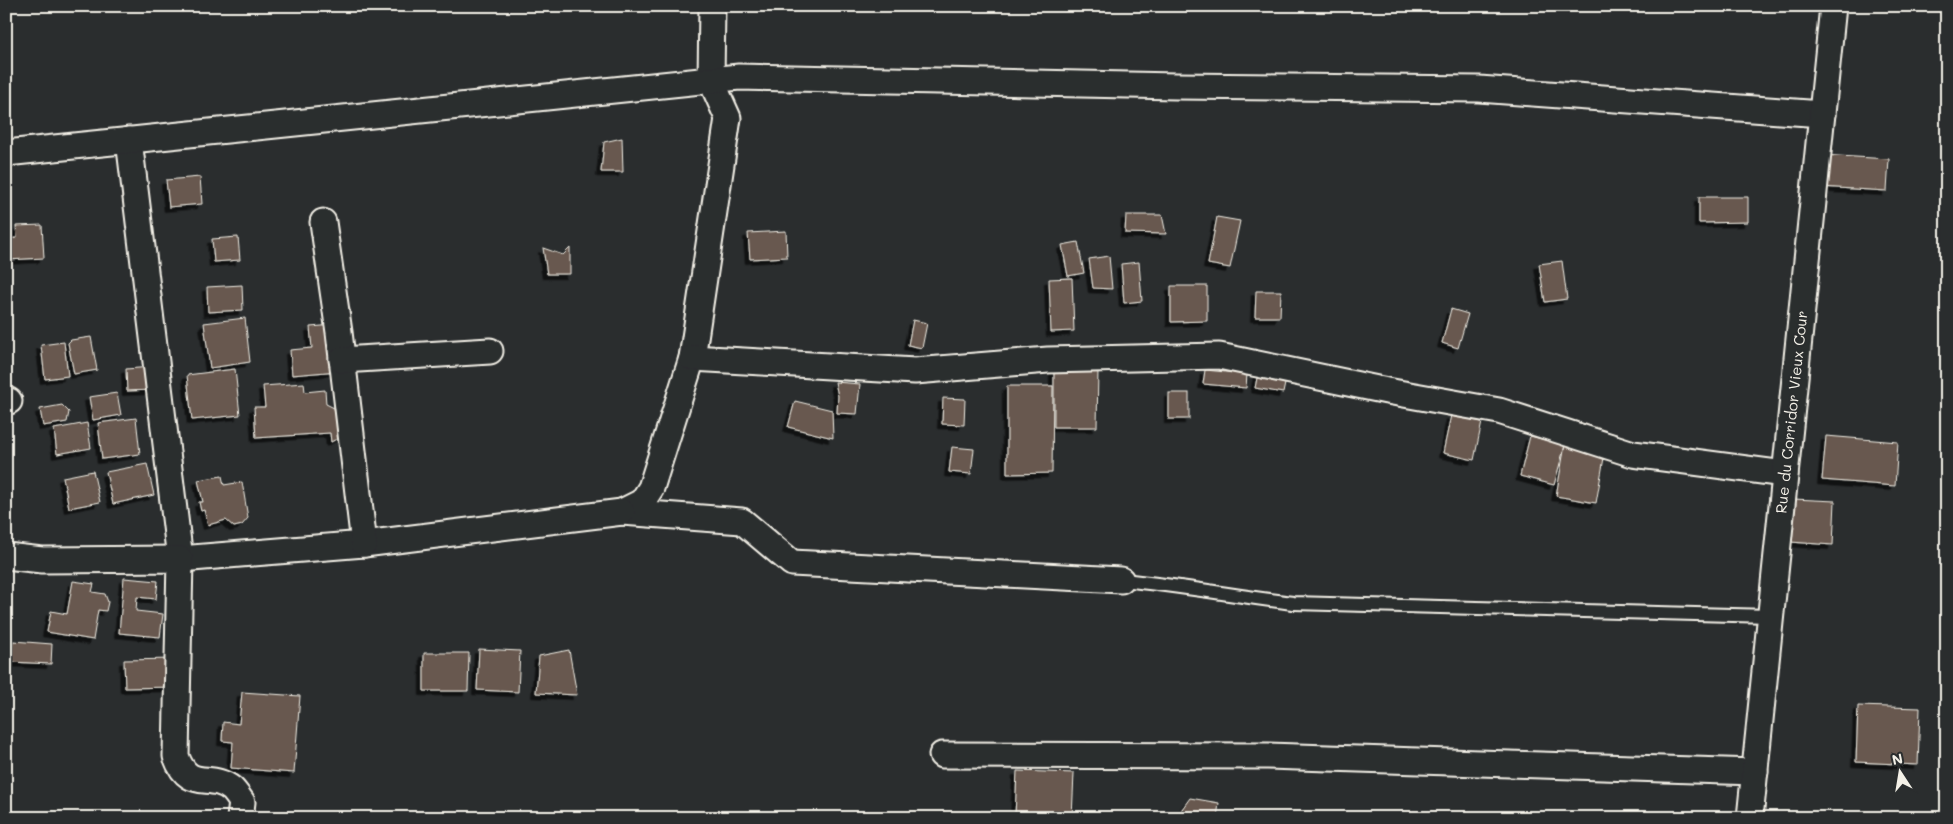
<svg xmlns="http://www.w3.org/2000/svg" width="1953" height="824" viewBox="0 0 1953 824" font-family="Mali,sans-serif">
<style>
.building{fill:#68594f;stroke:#f4f1e8;filter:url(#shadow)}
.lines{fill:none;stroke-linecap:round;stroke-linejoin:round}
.lane-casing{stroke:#f4f1e8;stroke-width:16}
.street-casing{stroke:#f4f1e8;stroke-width:29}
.lane{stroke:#2a2d2e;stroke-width:12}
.street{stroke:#2a2d2e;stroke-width:25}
.labels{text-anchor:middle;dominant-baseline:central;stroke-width:4;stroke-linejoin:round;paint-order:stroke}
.street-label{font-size:15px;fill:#f4f1e8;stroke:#2a2d2e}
</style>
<defs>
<filter id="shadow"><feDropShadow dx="-4.5" dy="4.5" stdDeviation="0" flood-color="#0009"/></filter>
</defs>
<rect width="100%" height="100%" fill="#2a2d2e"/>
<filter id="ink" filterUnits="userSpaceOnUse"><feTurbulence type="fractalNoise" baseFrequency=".02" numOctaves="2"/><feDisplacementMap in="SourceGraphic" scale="10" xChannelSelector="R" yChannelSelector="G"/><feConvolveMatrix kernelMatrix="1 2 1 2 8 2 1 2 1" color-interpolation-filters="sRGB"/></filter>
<g filter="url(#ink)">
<g class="building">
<path d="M622,138L623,172H601L604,142Z"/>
<path d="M1822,155L1889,159L1887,191L1820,187Z"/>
<path d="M200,177L202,204L169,207L166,180Z"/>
<path d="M1699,197H1748V222L1699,223Z"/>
<path d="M1126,215H1162L1166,234L1125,233Z"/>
<path d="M1217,217L1240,221L1230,268L1208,264Z"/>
<path d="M42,225L44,258L7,260L6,239L17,238L16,226Z"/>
<path d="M786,231L787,257L750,259L748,233Z"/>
<path d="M238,237L240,260L214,262L212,239Z"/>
<path d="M1078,242L1084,273L1068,276L1062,245Z"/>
<path d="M543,248L563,255L570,248V274H547Z"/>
<path d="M1109,256L1112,289L1093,288L1089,259Z"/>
<path d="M1562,261L1567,299L1545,302L1539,264Z"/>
<path d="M1139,262L1142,301L1124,303L1121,264Z"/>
<path d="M1072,278L1074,331L1051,332L1049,279Z"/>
<path d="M242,285L243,310L208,312L207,287Z"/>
<path d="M1171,286H1207V321L1171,322Z"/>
<path d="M1256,291H1281L1280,317H1255Z"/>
<path d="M1451,309L1468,314L1458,348L1442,343Z"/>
<path d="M245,318L250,362L210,368L204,323Z"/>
<path d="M913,320L927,323L922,348L908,345Z"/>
<path d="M334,325L338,371L292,375L290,350L312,348L310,327Z"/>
<path d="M91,337L97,370L74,374L68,343L71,340Z"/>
<path d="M64,342L68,376L45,379L41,345Z"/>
<path d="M152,367L153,390L127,391L126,369Z"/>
<path d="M235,369L240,415L192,420L187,375Z"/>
<path d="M1054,369L1098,370L1097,427H1054Z"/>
<path d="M1205,370L1247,374L1246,388L1203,384Z"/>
<path d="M1258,373L1286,379L1283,393L1255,388Z"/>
<path d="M835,382L860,384L857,414L837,413L838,396Z"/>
<path d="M304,383L305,392L325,390L326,404L348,415L340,437L331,442L330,433L256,438L254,407H265L263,386Z"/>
<path d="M1007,386H1053L1052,473L1007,474Z"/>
<path d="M117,393L121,415L93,420L89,397Z"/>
<rect x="1169" y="393" width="20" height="26"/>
<path d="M943,398L965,399L964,425L942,424Z"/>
<path d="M795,401L832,410L833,438L788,427Z"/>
<path d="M62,405L69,412L67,422L43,426L40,409Z"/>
<path d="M1451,415L1482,422L1474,460L1443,453Z"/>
<path d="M136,418L140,454L102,459L98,423Z"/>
<path d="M87,423L91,448L57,454L54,429Z"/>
<path d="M1530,436L1565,445L1554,485L1520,476Z"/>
<path d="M1826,436L1898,442L1895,486L1822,480Z"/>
<path d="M1565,445L1605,452L1596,503L1556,496Z"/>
<path d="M952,447L974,449L971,474L949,472Z"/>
<path d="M147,464L154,495L113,504L106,472Z"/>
<path d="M93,471L100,502L69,508L63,477Z"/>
<path d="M222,476L224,485L242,482L248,518L242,525L234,527L226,520L208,525L204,510L201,511L199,502H203L198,480Z"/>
<path d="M1793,499L1835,501L1833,545L1790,542Z"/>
<path d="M124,578L158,581L156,599L137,597L136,611L163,614L160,637L119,633Z"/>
<path d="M73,581L94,584L92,592L105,594L108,602L106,611L98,610L93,640L47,632L51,611L67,614Z"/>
<path d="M13,641L52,644L51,664L11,662Z"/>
<path d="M479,649L520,651L518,692L477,690Z"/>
<path d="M569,650L577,695L536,693L539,656Z"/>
<path d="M424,653H469L468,691H424Z"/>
<path d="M173,659V687L125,688L124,660Z"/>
<path d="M242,692L300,696L294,773L231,768L233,742L222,741L223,722L239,724Z"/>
<path d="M1858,706L1920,708L1918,765L1856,762Z"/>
<path d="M1017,771L1074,773L1072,818L1015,817Z"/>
<path d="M1190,798L1219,803L1217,818L1177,816Z"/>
</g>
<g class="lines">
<g class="lane-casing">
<path id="lane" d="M1121,580C1178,585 1235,596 1293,603L1770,616"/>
</g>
<g class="street-casing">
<g id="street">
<path d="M712,6L711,80L728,118L692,358L651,488L642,502L622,512L742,521L792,563L1121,580"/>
<path d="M129,140L180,559L364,544L622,512"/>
<path d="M6,153L739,77L1176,86L1479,89L1822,114"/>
<path d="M323,222L339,332L364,544"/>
<path d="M692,358L915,371L1048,360L1219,356L1387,391L1499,411L1633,454L1785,474"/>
<path d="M342,360L490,351"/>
<path d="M6,401H9"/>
<path d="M6,556L42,560L180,559L176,756C189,793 210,771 232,789C236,793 239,798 242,802L240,818"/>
<path d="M942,755L1268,756L1755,772"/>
<path d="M1750,818L1833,6"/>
</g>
</g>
<use href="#lane" class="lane"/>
<use href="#street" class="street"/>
</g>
</g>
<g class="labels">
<g class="street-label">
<text transform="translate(1791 412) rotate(-84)">Rue du Corridor Vieux Cour</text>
</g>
</g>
<rect width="1953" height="824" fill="none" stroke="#2a2d2e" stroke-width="25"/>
<rect x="12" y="12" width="1928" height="799" fill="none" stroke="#f4f1e8" stroke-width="2" filter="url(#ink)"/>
<g transform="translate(1900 772) rotate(348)" stroke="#2a2d2e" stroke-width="4" paint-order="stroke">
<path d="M0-4L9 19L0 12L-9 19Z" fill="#f4f1e8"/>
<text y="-8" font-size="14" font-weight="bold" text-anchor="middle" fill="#f4f1e8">N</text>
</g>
</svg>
